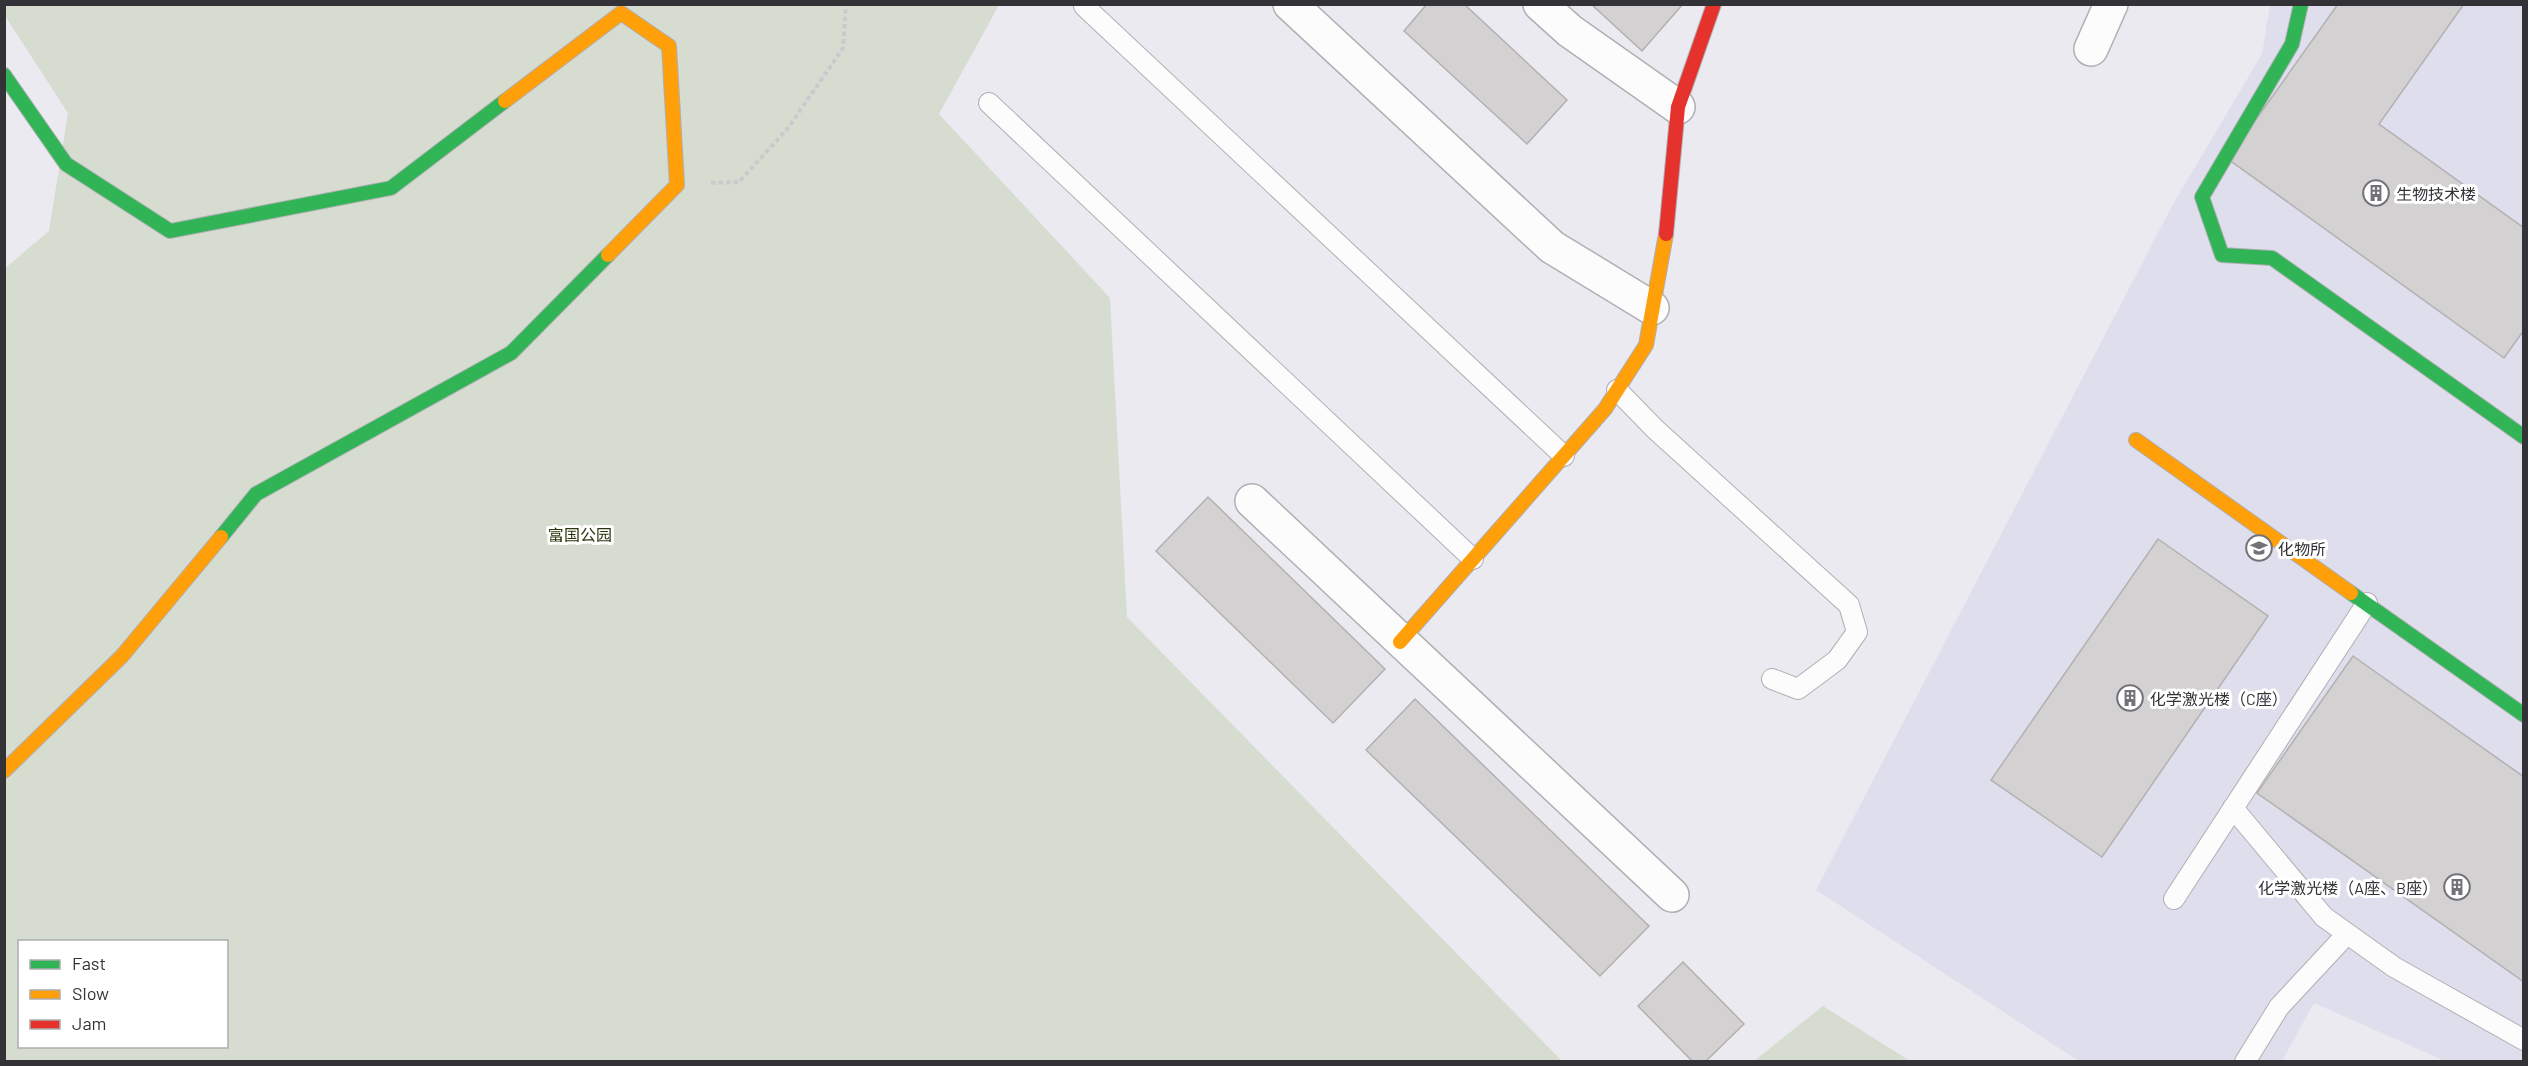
<svg xmlns="http://www.w3.org/2000/svg" width="2528" height="1066" viewBox="0 0 2528 1066" font-family="Barlow,'Noto Sans SC',sans-serif">
<style>
.built{fill:#dfdeec}
.green{fill:#d7dcd1;fill-rule:evenodd}
.building{fill:#d4d1d3;stroke:#b2b0b1;stroke-width:1.5}
.lines{fill:none;stroke-linecap:round;stroke-linejoin:round}
.lane-casing{stroke:#afafb4;stroke-width:22}
.street-casing{stroke:#afafb4;stroke-width:36}
.fast-casing{stroke:#afafb4;stroke-width:16}
.slow-casing{stroke:#afafb4;stroke-width:16}
.jam-casing{stroke:#afafb4;stroke-width:16}
.path{stroke:#cacacd;stroke-width:4;stroke-dasharray:4.5 3;stroke-linecap:butt}
.lane{stroke:#fcfcfd;stroke-width:20}
.street{stroke:#fcfcfd;stroke-width:33}
.fast{stroke:#30b455;stroke-width:14}
.slow{stroke:#ff9f0a;stroke-width:14}
.jam{stroke:#e5322d;stroke-width:14}
.labels{text-anchor:middle;dominant-baseline:central;stroke-width:6;stroke-linejoin:round;paint-order:stroke}
.poi-label{font-size:16px;fill:#333237;stroke:#fff;text-anchor:start}
.park-label{font-size:16px;fill:#293409;stroke:#fff}
</style>
<rect width="100%" height="100%" fill="#eaeaf0"/>
<path class="built" d="M2270,5H2523V1061H2445L2314,1003L2282,1061H2079L1816,890L2172,206L2262,54Z"/>
<g class="green">
<path d="M5,5H999L939,114L1110,298L1127,617L1562,1061H5L4,269L49,231L68,113L5,16ZM20,942H226V1046H20Z"/>
<path d="M1823,1006L1910,1061H1754Z"/>
</g>
<g class="building">
<path d="M1427,4H1464L1567,100L1527,144L1404,31Z"/>
<path d="M1591,4H1683L1642,51Z"/>
<path d="M2338,4H2464L2379,124L2524,228V330L2504,358L2228,159Z"/>
<path d="M1208,497L1385,669L1333,723L1156,551Z"/>
<path d="M2158,539L2268,616L2102,857L1991,780Z"/>
<path d="M2353,656L2524,777V982L2257,793Z"/>
<path d="M1415,699L1649,926L1600,976L1366,750Z"/>
<path d="M1683,962L1744,1024L1705,1062H1693L1638,1006Z"/>
</g>
<g class="lines">
<g class="lane-casing">
<g id="lane">
<path d="M1084,6L1564,456"/>
<path d="M989,103L1473,559"/>
<path d="M1617,390L1655,429L1849,605L1857,632L1837,660L1798,689L1772,679"/>
<path d="M2233,808L2324,917L2394,967L2524,1040"/>
<path d="M2174,899L2367,603"/>
<path d="M2245,1062L2279,1007L2347,934"/>
</g>
</g>
<g class="street-casing">
<g id="street">
<path d="M1290,4L1552,247L1652,308"/>
<path d="M1540,4L1570,31L1678,107"/>
<path d="M2091,49L2111,4"/>
<path d="M1252,501L1672,895"/>
</g>
</g>
<g class="fast-casing">
<g id="fast">
<path d="M2301,4L2292,44L2202,197L2222,255L2272,258L2524,437"/>
<path d="M4,75L66,164L170,231L391,188L505,101"/>
<path d="M221,537L256,494L511,353L608,255"/>
<path d="M2351,593L2524,715"/>
</g>
</g>
<g class="slow-casing">
<g id="slow">
<path d="M505,101L621,13L669,46L677,185L608,255"/>
<path d="M2136,440L2351,593"/>
<path d="M1400,642L1605,409L1646,345L1666,234"/>
<path d="M4,771L122,656L221,537"/>
</g>
</g>
<g class="jam-casing">
<path id="jam" d="M1666,234L1678,107L1714,4"/>
</g>
<path class="path" d="M711,183L739,182L788,128L843,48L846,4"/>
<use href="#lane" class="lane"/>
<use href="#street" class="street"/>
<use href="#fast" class="fast"/>
<use href="#slow" class="slow"/>
<use href="#jam" class="jam"/>
</g>
<defs>
<g id="building-ring" transform="scale(1.35)"><circle r="9.5" fill="#fff" stroke="#737278" stroke-width="1.5"/><path d="M-4-6H4V6H1V3H-1V6H-4ZM-2.5-4.3h1.7v1.8h-1.7ZM.8-4.3h1.7v1.8H.8ZM-2.5-1h1.7V.8h-1.7ZM.8-1h1.7V.8H.8Z" fill="#737278"/></g>
<g id="school-ring" transform="scale(1.35)"><circle r="9.5" fill="#fff" stroke="#737278" stroke-width="1.5"/><path d="M0-5L7-2L0 1L-7-2ZM-4 1L0 2.5L4 1V4Q0 6-4 4Z" fill="#737278"/></g>
</defs>
<g fill-rule="evenodd">
<use href="#building-ring" x="2376" y="193"/>
<use href="#school-ring" x="2259" y="548"/>
<use href="#building-ring" x="2130" y="698"/>
<use href="#building-ring" x="2457" y="887"/>
</g>
<g class="labels">
<g class="poi-label">
<text x="2396" y="193">生物技术楼</text>
<text x="2278" y="548">化物所</text>
<text x="2150" y="698">化学激光楼（C座）</text>
<text x="2438" y="887" text-anchor="end">化学激光楼（A座、B座）</text>
</g>
<g class="park-label">
<text x="580" y="534">富国公园</text>
</g>
</g>
<rect width="2528" height="1066" fill="none" stroke="#333237" stroke-width="12"/>
<rect x="18" y="940" width="210" height="108" fill="#ffffff" stroke="#adadaf" stroke-width="1.5"/>
<rect x="30" y="960" width="30" height="9" fill="#30b455" stroke="#adadaf" stroke-width="1.5"/>
<text x="72" y="970" font-size="18" fill="#333237">Fast</text>
<rect x="30" y="990" width="30" height="9" fill="#ff9f0a" stroke="#adadaf" stroke-width="1.5"/>
<text x="72" y="1000" font-size="18" fill="#333237">Slow</text>
<rect x="30" y="1020" width="30" height="9" fill="#e5322d" stroke="#adadaf" stroke-width="1.5"/>
<text x="72" y="1030" font-size="18" fill="#333237">Jam</text>
</svg>
